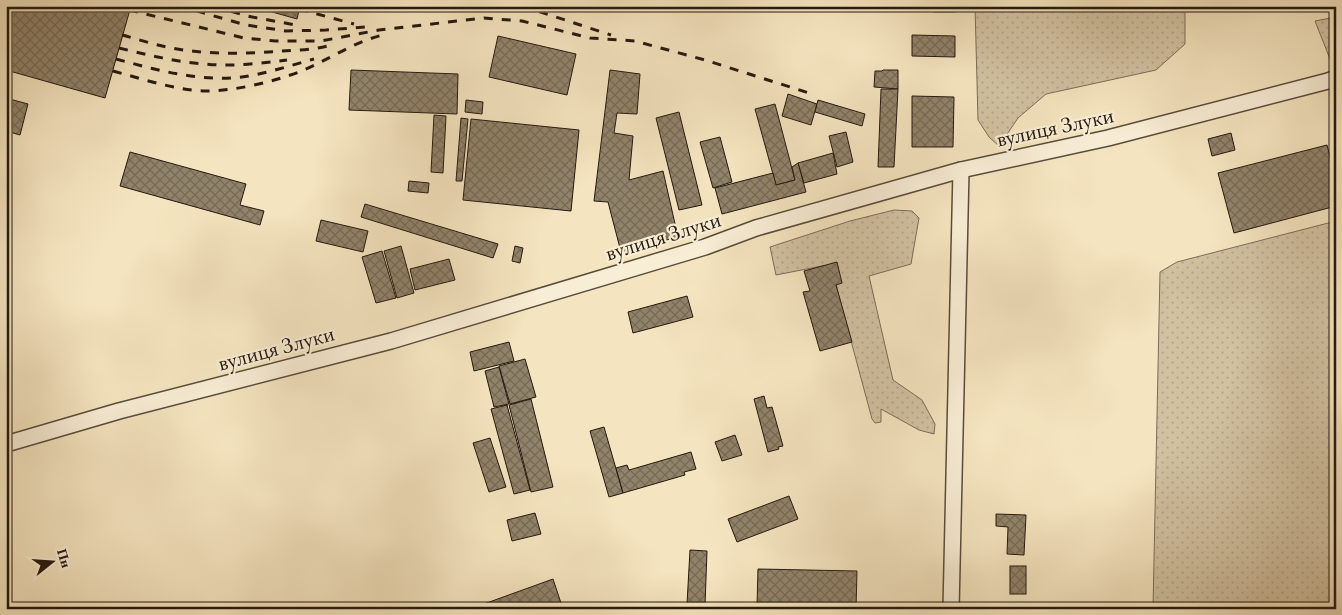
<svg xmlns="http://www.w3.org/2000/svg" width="1342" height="615" viewBox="0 0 1342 615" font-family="'EB Garamond',serif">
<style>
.green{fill:url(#green-dots);stroke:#7b6d58}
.building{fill:url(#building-cross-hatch);stroke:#25190e}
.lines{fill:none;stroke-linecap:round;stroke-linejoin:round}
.minor-casing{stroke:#594c3a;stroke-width:18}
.minor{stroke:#f8edd5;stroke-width:15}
.rail{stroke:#25190e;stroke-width:3;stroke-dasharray:9 9;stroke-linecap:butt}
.labels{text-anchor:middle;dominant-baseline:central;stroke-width:4.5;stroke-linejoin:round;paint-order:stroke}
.street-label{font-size:22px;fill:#25190e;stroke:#f8edd5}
</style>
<defs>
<pattern id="green-dots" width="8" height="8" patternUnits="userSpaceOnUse" patternTransform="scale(1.25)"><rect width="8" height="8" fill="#d1c1a1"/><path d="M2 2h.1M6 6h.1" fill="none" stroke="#b3a589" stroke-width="1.8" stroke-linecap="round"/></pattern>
<pattern id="building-cross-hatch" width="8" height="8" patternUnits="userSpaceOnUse" patternTransform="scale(1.25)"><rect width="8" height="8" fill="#91836a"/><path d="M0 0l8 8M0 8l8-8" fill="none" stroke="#766a56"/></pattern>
</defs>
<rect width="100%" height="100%" fill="#f4e4bf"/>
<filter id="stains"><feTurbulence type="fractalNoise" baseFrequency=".004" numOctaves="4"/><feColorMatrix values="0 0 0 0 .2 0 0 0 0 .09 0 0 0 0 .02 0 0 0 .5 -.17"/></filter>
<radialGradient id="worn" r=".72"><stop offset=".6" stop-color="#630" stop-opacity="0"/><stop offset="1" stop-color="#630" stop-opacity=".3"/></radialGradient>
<g class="green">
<path d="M975,6H1185V44L1156,70L1046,94L1018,118L999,146L989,137L978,120Z"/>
<path d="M1336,17V69H1334L1315,21Z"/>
<path d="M894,210L912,211L919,218L911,264L869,276L893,380L922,400L935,424L934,434L919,430L881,409V422L875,423L872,419L836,285L837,263L776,275L770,247L850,221Z"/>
<path d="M1336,221V609H1153L1160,272L1177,262Z"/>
</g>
<g class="building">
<path d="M6,6H131L105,98L6,70Z"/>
<path d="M251,6H300L297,19Z"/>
<rect x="934" y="6" width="21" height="6"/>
<path d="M912,35L955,36V57L912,56Z"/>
<path d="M498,36L576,54L567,95L489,77Z"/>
<path d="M351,70L458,74L457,114L349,110Z"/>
<path d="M610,70L640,74L637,114L617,113L614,133L633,136L629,180L663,171L678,237L621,252L608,202L594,201Z"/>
<path d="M883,70H898V89L874,87L875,71H882Z"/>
<path d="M881,89H898L894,167H878Z"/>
<path d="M788,94L817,104L811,125L782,116Z"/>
<path d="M912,96L954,97L953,147H912Z"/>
<path d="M6,98L28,104L20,135L6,131Z"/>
<path d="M466,100L483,102L482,114L465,112Z"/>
<path d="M818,100L865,114L862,126L815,112Z"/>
<path d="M775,104L795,180L776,185L755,109Z"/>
<path d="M679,112L702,205L679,210L656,118Z"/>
<path d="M434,115L446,116L443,173L431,172Z"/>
<path d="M461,118L468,119L462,181H456Z"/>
<path d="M471,119L579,130L571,211L463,200Z"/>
<path d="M846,132L853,162L837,167L829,136Z"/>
<path d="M1231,133L1235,150L1212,156L1208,139Z"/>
<path d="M720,137L732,182L713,188L700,142Z"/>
<path d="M1327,145L1336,179V206L1234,233L1218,173Z"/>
<path d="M130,152L246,184L240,205L264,211L260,225L120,186Z"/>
<path d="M833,153L837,174L804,183L798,163Z"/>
<path d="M798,163L806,192L722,214L715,188L773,173L776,185L795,180L792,167Z"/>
<path d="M409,181L429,183L428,193L408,191Z"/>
<path d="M365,204L498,244L493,258L361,217Z"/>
<path d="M321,220L368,231L363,252L316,241Z"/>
<path d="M401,246L414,293L397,298L384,251Z"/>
<path d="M515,246L523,248L520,263L512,261Z"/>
<path d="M382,251L396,298L376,303L362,257Z"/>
<path d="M449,259L455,280L415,290L410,269Z"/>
<path d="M837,262L842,283L836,285L852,342L820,351L803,292L810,291L804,271Z"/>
<path d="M687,296L693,317L633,333L628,312Z"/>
<path d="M509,342L514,361L474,371L470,352Z"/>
<path d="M525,359L536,397L510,404L499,366Z"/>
<path d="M499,367L509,404L494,407L485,371Z"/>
<path d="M764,396L767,408L772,407L783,446L778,447L779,449L768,452L754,399Z"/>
<path d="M531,399L553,487L531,492L509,405Z"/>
<path d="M507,405L530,490L514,494L491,409Z"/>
<path d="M604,427L623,493L609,497L590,431Z"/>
<path d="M735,435L742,455L722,461L715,442Z"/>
<path d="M490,438L506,487L489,492L473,443Z"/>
<path d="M691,452L696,469L684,472L685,475L623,493L616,468L627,465L629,470Z"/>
<path d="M789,496L798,519L737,542L728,519Z"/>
<path d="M535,513L541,534L512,541L507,520Z"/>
<path d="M996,514L1026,515L1024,555L1007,554L1008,527L996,526Z"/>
<path d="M690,550L707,551L705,605L687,604Z"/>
<rect x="1010" y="566" width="16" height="28"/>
<path d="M758,569L857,571L856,609H739V606H757Z"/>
<path d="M553,579L563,609H470Z"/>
</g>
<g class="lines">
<g class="minor-casing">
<g id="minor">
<path d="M6,444L119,411L391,341L705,247L756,228L961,170L1108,138L1328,81L1336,78"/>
<path d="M951,609L961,170"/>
</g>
</g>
<use href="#minor" class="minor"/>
<g class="rail">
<path d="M179,6L246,25L286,31L326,30L365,27"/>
<path d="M214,6L247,16L301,26"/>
<path d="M522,6L611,35"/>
<path d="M299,9L354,24"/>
<path d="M129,10L244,38L276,41H321L379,30L484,18L522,21L590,38L635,41L705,60L809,93"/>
<path d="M122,35C137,39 152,44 167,47C204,55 244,54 282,51C298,50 315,50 331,45"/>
<path d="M119,48C148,55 176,62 206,64C233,67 261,63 287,60"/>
<path d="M116,59C157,70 199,82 242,77C265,74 292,65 314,59"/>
<path d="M113,71C143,79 174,90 206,91C235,91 272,82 299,72C327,61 353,42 383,35"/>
</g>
</g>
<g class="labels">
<g class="street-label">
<text transform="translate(1055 127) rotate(-12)">вулиця Злуки</text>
<text transform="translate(663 236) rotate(-17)">вулиця Злуки</text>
<text transform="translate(276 348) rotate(-15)">вулиця Злуки</text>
</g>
</g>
<rect width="1342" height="615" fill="none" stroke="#f4e4bf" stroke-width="25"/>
<rect x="8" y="8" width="1327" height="600" fill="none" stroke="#25190e" stroke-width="2.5"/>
<rect x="12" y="12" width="1317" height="590" fill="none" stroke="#25190e"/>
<g transform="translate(52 562) rotate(73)" stroke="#f8edd5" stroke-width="4" paint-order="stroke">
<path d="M0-4L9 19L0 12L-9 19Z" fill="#25190e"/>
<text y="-8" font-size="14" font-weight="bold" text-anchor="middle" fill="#25190e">Пн</text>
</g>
<rect width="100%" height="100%" filter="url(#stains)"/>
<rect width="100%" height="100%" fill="url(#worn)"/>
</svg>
